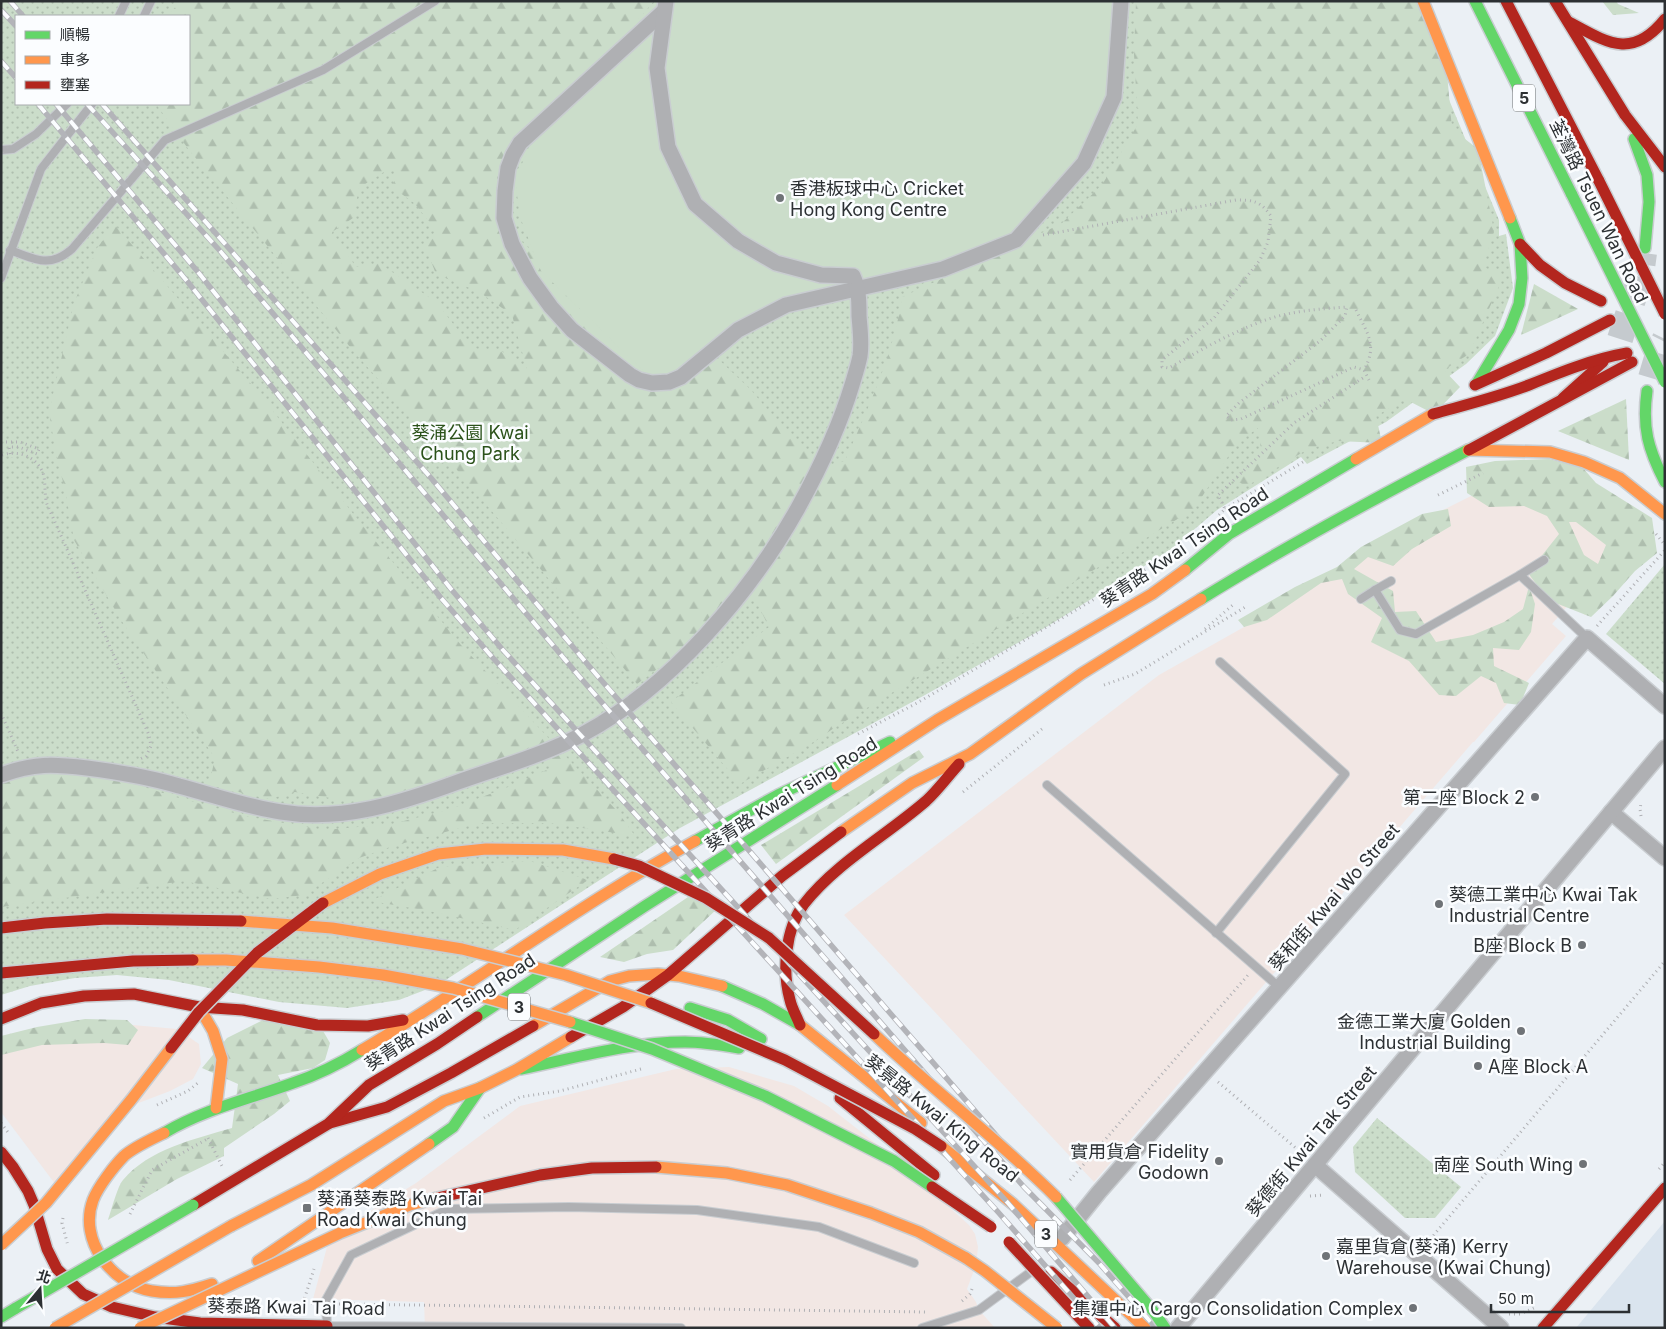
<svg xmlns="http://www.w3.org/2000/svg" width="1666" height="1329" viewBox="0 0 1666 1329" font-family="Inter,'Noto Sans TC',sans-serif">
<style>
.built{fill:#dae4ee}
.industrial{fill:#f2e7e4}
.green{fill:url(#green-dots);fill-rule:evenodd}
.forest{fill:url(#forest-firs);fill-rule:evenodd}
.pitch{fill:#cbddca}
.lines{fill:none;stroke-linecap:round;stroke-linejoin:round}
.highway-tunnel{stroke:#c5cace;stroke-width:26;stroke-dasharray:26 13;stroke-linecap:butt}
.lane-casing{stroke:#c9cdd1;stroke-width:10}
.street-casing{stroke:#c9cdd1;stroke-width:18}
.fast-casing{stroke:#c9cdd1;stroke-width:14}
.slow-casing{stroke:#c9cdd1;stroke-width:14}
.jam-casing{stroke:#c9cdd1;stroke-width:14}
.path{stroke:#afb0b4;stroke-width:3;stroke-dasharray:1 4;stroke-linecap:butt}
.lane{stroke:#afb0b3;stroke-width:8}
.street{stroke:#afb0b3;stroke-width:15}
.fast{stroke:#63d668;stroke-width:11}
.slow{stroke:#ff974d;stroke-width:11}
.jam{stroke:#b3261e;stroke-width:11}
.rail-casing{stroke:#b3b4b9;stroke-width:5.5}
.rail{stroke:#fbfdff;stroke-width:4;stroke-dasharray:11;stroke-linecap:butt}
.fast-bridge-casing{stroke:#c9cdd1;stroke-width:14;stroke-linecap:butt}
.slow-bridge-casing{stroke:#c9cdd1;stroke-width:14;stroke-linecap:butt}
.jam-bridge-casing{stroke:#c9cdd1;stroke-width:14;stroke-linecap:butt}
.fast-bridge{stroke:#63d668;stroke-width:11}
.slow-bridge{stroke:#ff974d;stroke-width:11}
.jam-bridge{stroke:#b3261e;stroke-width:11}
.poi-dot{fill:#6f7377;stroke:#fbfdff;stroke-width:2}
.labels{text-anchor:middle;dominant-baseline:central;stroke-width:5;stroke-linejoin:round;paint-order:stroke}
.shield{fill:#fbfdff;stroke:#6a6e70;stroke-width:1}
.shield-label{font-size:16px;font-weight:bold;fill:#2c3033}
.poi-label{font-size:18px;fill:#2c3033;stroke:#fbfdff;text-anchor:end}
.street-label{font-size:18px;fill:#2c3033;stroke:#fbfdff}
.park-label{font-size:18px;fill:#2b521a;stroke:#fbfdff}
</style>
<defs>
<pattern id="green-dots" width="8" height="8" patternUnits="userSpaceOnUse" patternTransform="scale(1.25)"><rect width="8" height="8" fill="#cbddca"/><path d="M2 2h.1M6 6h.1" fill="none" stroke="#aebeae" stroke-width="1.8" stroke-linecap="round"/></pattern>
<pattern id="forest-firs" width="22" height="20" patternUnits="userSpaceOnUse" patternTransform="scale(1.25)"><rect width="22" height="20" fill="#cbddca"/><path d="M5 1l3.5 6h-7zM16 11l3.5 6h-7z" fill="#aebeae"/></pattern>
</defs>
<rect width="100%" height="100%" fill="#ebf0f5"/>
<path class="built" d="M1665,1221V1328H1576Z"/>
<g class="industrial">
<path d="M1532,491L1638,553L1585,615L1570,603L1552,624L1566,636L1474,742H1473L1094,1182L844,915L1159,675L1244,627L1302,588L1405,529L1473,495Z"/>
<path d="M100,1022L177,1029L199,1044L201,1064L193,1079L170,1091L136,1104L62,1193L1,1112V1043Z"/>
<path d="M729,1067L794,1086L828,1106L892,1156L969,1225L975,1234L978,1247L976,1265L967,1289L976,1302L979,1310L995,1328H425L424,1302L313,1299L330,1236L416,1183L520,1106L676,1069Z"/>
</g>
<g class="green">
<path d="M1,1H1408L1499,220V236L1506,234L1513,288L1495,336L1466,364L1386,422L1307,464L1301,457L1217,510L1170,550L1048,626L925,695L680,828L438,985L399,1000L347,1008L279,1002L169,980L117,975L75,978L30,986L1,995ZM16,16H189V104H16Z"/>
<path d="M1665,564V684L1606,634Z"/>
<path d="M1377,1118L1461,1187L1435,1218H1405L1355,1172L1353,1147Z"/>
</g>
<g class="forest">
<path d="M181,1H654C625,36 593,66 560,97C539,117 511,137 500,165C494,180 498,206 499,222L545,262L716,357L751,390L791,438L824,467L845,461C868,408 894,354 902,297L1061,224L1102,185L1138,124L1134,54L1136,1H1416L1447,73L1452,129L1478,149L1494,231L1483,267L1504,275L1469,354L1444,370L1460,387L1434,414L1405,399L1376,416L1382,443L1338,441L1308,449L1247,486L1236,481L1261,449L1258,428L1237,443L1194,509L834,728L817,740L740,784L671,702L769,627L754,597L637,684L464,478L350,347L189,150L156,104H189V16H167ZM387,170L398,171L392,187L414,203L436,230L425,246L436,274L479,292L512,315L527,370L503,352L472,348L436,302L379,263L356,267L332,232L353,218L359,188Z"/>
<path d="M1602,1H1616L1618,4L1639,13L1613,15Z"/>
<path d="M115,225L258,392L354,515L461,645L618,812L635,836L550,823H479L393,846L359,858L304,895L271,899L184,881L1,907V777L83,768L179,798L249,817L324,830L392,824L451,809L508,787L551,768L530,747L481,768L376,799L342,800L295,792L269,799L209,785L215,758L121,620L74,540L65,489L57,460L49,412L74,303L97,248Z"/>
<path d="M1534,284L1578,309L1521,335Z"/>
<path d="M1626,399L1629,460L1558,431Z"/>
<path d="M1549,459L1583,468L1596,483L1652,518L1657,553L1635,571L1613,596L1591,617L1548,600L1528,573L1559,534L1547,516L1524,506L1489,507L1467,493L1466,467L1495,461ZM1569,522H1576L1606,545L1598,564L1584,555Z"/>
<path d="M1448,509L1451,526L1412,549L1393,566L1368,557L1354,569L1393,591L1395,612L1416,611L1436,642L1473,635L1504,622L1523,609L1529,586L1535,604L1531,632L1519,650L1493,648L1494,666L1529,683L1520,705L1504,703L1496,683L1481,676L1456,696L1439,695L1409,661L1371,642L1382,618L1348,594L1342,579L1321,583L1267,620L1244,627L1238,620L1295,587L1337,567L1361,547L1422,514Z"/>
<path d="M919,750L924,757L776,864L761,845Z"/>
<path d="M530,861L588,880L515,930L429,911L371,901L440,867Z"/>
<path d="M688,897L717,909L673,950L647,954L624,962L600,957Z"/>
<path d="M273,1015L315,1017L330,1043L325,1060L313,1068L278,1075L290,1101L274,1114L224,1148V1156L177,1179L108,1220C111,1211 118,1185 123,1180C149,1149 195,1139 232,1128L238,1084L202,1068L227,1038Z"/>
<path d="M85,1019L127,1020L138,1030L128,1045L104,1043L42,1045L1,1055V1036L37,1027Z"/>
</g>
<path class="pitch" d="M675,1H1113L1106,95L1077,159L1011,233L940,261L856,281L786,307L703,363L670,397L541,271L520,217L515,179L535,135L671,15Z"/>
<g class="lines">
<g class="highway-tunnel">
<path d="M1620,339L1641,275L1644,253"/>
<path d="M1651,378L1659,351L1665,339"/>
</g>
<g class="lane-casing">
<g id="lane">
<path d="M119,16L126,1"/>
<path d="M144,16L151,1"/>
<path d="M1,150L13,149L36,134L67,104"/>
<path d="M10,250C35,259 49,269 72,249L165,140L323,70L435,1"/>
<path d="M1,278L41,169L92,104"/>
<path d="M1520,575L1544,560"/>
<path d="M1375,590L1391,581"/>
<path d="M1361,599L1375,590L1400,630L1416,634L1520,575L1587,638"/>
<path d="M1047,785L1279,987"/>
<path d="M1216,933L1345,774L1220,662"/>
<path d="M681,1328L327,1326L326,1300L351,1255L448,1209L569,1207L697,1210L819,1227L914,1263"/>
<path d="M922,1328L979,1310L1032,1271"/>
</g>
</g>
<g class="street-casing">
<g id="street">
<path d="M664,11L520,143L513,155L508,168L505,191L504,218L512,244L530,278L551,307L572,330L630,375L639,380L652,383L669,382L681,377L738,330L786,305L943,269L1016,240L1084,163L1114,97L1121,1"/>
<path d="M1,775C34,763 53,764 87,768C118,772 149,777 179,786C213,795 247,807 281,812C342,822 401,803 458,782C500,767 544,755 583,734C670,688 751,592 798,508C820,468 839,428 852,385C855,375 858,366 860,356C862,343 860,329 859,316C859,301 859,289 853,276L821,275L776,263L738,241L695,204L668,147L657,68L666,1"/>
<path d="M1611,812L1665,858"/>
<path d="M1315,1165L1501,1328"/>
<path d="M1062,1238L1099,1192L1587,638L1665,706"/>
<path d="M1178,1328L1665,748"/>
</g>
</g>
<g class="fast-casing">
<g id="fast">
<path d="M1475,1L1572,195"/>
<path d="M1634,139L1647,175L1649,202L1645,248"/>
<path d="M1477,383L1509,330L1519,304L1522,278L1520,244L1510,218"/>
<path d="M1647,391C1642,428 1648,449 1665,482"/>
<path d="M1185,570L1229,534L1356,459"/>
<path d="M1201,599C1288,545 1377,497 1468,450"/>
<path d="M695,841L778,795L890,742"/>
<path d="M722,986L763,1004L800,1025"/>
<path d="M690,1008L728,1020L761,1039"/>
<path d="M477,1017L645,906L837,785"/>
<path d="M521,1069C575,1058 630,1042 685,1042C703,1042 721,1045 739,1048"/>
<path d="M164,1133C205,1109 249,1099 293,1083C317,1075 341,1063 362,1050"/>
<path d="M429,1144L453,1127L480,1088"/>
<path d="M1,1317L16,1308"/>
</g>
</g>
<g class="slow-casing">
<g id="slow">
<path d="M1423,1L1510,218"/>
<path d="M1468,450L1550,452L1584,462L1620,478L1665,514"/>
<path d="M1356,459L1433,414"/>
<path d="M837,785L937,720L1152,594L1185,570"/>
<path d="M841,832L912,783L970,754L1081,674L1201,599"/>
<path d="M199,1007L213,1031L222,1059L216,1108"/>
<path d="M800,1025L921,1123"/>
<path d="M533,1026L610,981L629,976L658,974L679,976L722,986"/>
<path d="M362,1050C475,983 580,904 695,841"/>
<path d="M164,1133C152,1139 134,1147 124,1156C114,1166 98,1187 93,1200C78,1240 112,1285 152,1291C175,1295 191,1291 212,1284"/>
<path d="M941,1146L1013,1204L1145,1328"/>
<path d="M656,1167L727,1173L787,1185L871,1213L919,1232L966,1258"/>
<path d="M231,1226L311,1185L444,1101L480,1088L516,1070L571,1037"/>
<path d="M258,1261L429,1144"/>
</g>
</g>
<g class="jam-casing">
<g id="jam">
<path d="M1506,1L1599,181"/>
<path d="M1555,1L1625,115L1665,167"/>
<path d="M1569,22C1608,43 1632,60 1665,19"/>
<path d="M1520,244L1540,265L1565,283L1601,301"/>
<path d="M1475,385L1546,353L1610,320"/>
<path d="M1563,398L1603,362"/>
<path d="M1433,414C1465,405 1498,397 1529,385C1561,372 1593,359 1627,353"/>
<path d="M1469,450L1632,362"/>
<path d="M1,1019L41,1003L84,996L134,994L199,1007L243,1010L317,1025L368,1026L403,1020"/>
<path d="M800,1025C797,1017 792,1009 790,1000C782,971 785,929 804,904C836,863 887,835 926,801C938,790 948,776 959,764"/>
<path d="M571,1037L623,1007L668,975L782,876L841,832"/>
<path d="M840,1098L934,1175"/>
<path d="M330,1123L387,1107L451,1073L533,1026"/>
<path d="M1,1152L13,1167L28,1191L34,1205L47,1249L57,1269L83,1294L112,1307L155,1317L200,1323L327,1326"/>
<path d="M193,1205L328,1124L369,1085L437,1044L477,1017"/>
<path d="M1051,1272L1115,1328"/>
<path d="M1543,1328L1665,1188"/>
</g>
</g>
<g class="path">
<path d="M1043,235L1236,200C1254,200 1260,201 1271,216L1268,242L1260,260L1214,318L1162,360V367L1169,368C1199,351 1230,333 1263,321C1289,311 1319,309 1347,307L1345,316L1320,341L1239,403L1226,416L1231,420L1241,419L1354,367L1364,370L1369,380"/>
<path d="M1356,310C1367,333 1378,345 1364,370"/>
<path d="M1,442H20L39,449L37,454L19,447H9L11,458"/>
<path d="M2,455C18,450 36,456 43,473C46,482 44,495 47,504L149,735L151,746L146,756L138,760"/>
<path d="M1438,495L1483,473"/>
<path d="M1225,509L1303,462"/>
<path d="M1219,515L1225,509L1218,495L1294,423L1366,376"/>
<path d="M1656,534L1665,545"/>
<path d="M1597,626L1665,550"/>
<path d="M1205,629L1234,604"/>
<path d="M1104,685L1135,674L1247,606"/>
<path d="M1,713L19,754"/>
<path d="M858,734L917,703L1163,559"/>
<path d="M963,792L1042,729"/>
<path d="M1641,816L1640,809L1641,803"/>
<path d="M1218,1082L1304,1155"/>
<path d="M157,1105L188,1091L199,1082"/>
<path d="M484,1118L520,1097L560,1091L641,1069"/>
<path d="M1,1123L10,1135"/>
<path d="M208,1138L222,1166"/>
<path d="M1659,1169L1665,1162"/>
<path d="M1070,1180L1248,975"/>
<path d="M1310,1196L1324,1195"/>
<path d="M130,1214L152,1170L209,1138"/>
<path d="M63,1218L62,1223L68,1246"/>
<path d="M1427,1243L1665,961"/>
<path d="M962,1301L970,1294L972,1289"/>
<path d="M303,1303L314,1269"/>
<path d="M281,1304L315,1303"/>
<path d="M339,1304L927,1312"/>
<path d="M1509,1314H1520L1534,1308"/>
</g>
<use href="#lane" class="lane"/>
<use href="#street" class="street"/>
<use href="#fast" class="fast"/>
<use href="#slow" class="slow"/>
<use href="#jam" class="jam"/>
<g class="rail-casing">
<g id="rail">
<path d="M10,1L23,16"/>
<path d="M1,10L16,26"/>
<path d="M1,61L16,78"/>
<path d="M38,104L187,281L441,598L493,658L998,1212L1100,1328"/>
<path d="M56,104L198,272L451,589L502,649L1008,1203L1115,1328"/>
<path d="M87,104L221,252L578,675L1024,1187L1099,1263L1156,1328"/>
<path d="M102,104L431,478L589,666L1034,1179L1169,1328"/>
</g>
</g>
<use href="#rail" class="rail"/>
<g class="fast-bridge-casing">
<g id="fast-bridge">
<path d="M1572,195L1665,382"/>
<path d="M570,1022L652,1049L765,1096L894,1161L932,1187"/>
<path d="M1056,1197L1154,1312L1165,1328"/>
<path d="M16,1308L193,1205"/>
</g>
</g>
<g class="slow-bridge-casing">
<g id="slow-bridge">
<path d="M323,903L380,874L438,854L486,849L563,850L614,859"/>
<path d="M241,921L332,928L462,949L566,975L651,1003"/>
<path d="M193,960H226L319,967L383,975L453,988L570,1022"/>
<path d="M874,1034C933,1090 998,1139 1056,1197"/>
<path d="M1,1245L46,1203L131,1100L171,1048"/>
<path d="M966,1258L985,1271L1057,1328"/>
<path d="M55,1328L231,1226"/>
<path d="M140,1328L340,1233L410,1205L437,1198"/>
</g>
</g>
<g class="jam-bridge-casing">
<g id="jam-bridge">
<path d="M1599,181L1665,314"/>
<path d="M614,859L639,866L706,898L769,938L874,1034"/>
<path d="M1,928L45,923L107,919L241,921"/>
<path d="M1,973L133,961L193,960"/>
<path d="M651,1003L785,1060L915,1129L941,1146"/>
<path d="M171,1048L199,1012L257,953L323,903"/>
<path d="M932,1187L991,1227"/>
<path d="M437,1198L540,1175L592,1168L656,1167"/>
<path d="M1009,1242L1089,1328"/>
</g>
</g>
<use href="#fast-bridge" class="fast-bridge"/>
<use href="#slow-bridge" class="slow-bridge"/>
<use href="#jam-bridge" class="jam-bridge"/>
</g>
<g class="poi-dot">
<circle cx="780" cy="198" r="5"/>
<circle cx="1535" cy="797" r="5"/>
<circle cx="1439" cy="904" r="5"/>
<circle cx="1582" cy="945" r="5"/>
<circle cx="1521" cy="1031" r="5"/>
<circle cx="1478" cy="1066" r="5"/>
<circle cx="1219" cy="1161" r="5"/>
<circle cx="1583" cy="1164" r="5"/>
<rect x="302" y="1203" width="10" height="10" rx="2.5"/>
<circle cx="1326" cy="1256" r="5"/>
<circle cx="1413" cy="1308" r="5"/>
</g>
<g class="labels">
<g class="shield">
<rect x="1513" y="84.5" width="22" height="27" rx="4"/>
<rect x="508" y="993.5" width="22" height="27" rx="4"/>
<rect x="1035" y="1220.5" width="22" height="27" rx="4"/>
</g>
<g class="shield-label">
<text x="1524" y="98">5</text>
<text x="519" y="1007">3</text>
<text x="1046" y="1234">3</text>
</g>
<g class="poi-label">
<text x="790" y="188" text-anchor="start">香港板球中心 Cricket<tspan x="790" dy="21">Hong Kong Centre</tspan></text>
<text x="1525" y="797">第二座 Block 2</text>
<text x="1449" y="894" text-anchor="start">葵德工業中心 Kwai Tak<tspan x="1449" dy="21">Industrial Centre</tspan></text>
<text x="1572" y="945">B座 Block B</text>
<text x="1511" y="1021">金德工業大廈 Golden<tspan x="1511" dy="21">Industrial Building</tspan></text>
<text x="1488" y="1066" text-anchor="start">A座 Block A</text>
<text x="1209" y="1151">實用貨倉 Fidelity<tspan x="1209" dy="21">Godown</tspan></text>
<text x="1573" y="1164">南座 South Wing</text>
<text x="317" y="1198" text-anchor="start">葵涌葵泰路 Kwai Tai<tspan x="317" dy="21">Road Kwai Chung</tspan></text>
<text x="1336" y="1246" text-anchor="start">嘉里貨倉(葵涌) Kerry<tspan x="1336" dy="21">Warehouse (Kwai Chung)</tspan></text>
<text x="1403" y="1308">集運中心 Cargo Consolidation Complex</text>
</g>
<g class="street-label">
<text transform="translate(1599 211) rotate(64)">荃灣路 Tsuen Wan Road</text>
<text transform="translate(1184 547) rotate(-34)">葵青路 Kwai Tsing Road</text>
<text transform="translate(791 794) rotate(-32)">葵青路 Kwai Tsing Road</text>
<text transform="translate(1334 897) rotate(-49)">葵和街 Kwai Wo Street</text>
<text transform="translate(450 1012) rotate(-33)">葵青路 Kwai Tsing Road</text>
<text transform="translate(942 1118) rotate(39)">葵景路 Kwai King Road</text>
<text transform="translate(1311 1141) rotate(-50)">葵德街 Kwai Tak Street</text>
<text transform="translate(296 1307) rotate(1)">葵泰路 Kwai Tai Road</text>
</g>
<g class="park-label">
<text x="470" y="432">葵涌公園 Kwai<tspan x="470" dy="21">Chung Park</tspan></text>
</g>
</g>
<rect width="1666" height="1329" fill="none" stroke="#2c3033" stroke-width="5"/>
<rect x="15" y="15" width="175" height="90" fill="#fbfdff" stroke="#a8abad"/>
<rect x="25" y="31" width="25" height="8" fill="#63d668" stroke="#a8abad"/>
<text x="60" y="40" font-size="15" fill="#2c3033">順暢</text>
<rect x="25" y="56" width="25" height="8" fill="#ff974d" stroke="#a8abad"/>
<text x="60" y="65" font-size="15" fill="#2c3033">車多</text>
<rect x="25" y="81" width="25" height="8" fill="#b3261e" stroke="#a8abad"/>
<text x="60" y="90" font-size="15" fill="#2c3033">壅塞</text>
<g transform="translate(40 1289) rotate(18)" stroke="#fbfdff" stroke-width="4" paint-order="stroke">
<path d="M0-4L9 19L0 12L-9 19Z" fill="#2c3033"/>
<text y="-8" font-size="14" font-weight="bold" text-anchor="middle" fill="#2c3033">北</text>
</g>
<path d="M1491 1304v8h138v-8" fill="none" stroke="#2c3033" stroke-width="2.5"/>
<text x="1498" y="1304" font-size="15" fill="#2c3033" stroke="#fbfdff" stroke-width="4" paint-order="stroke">50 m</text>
</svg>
